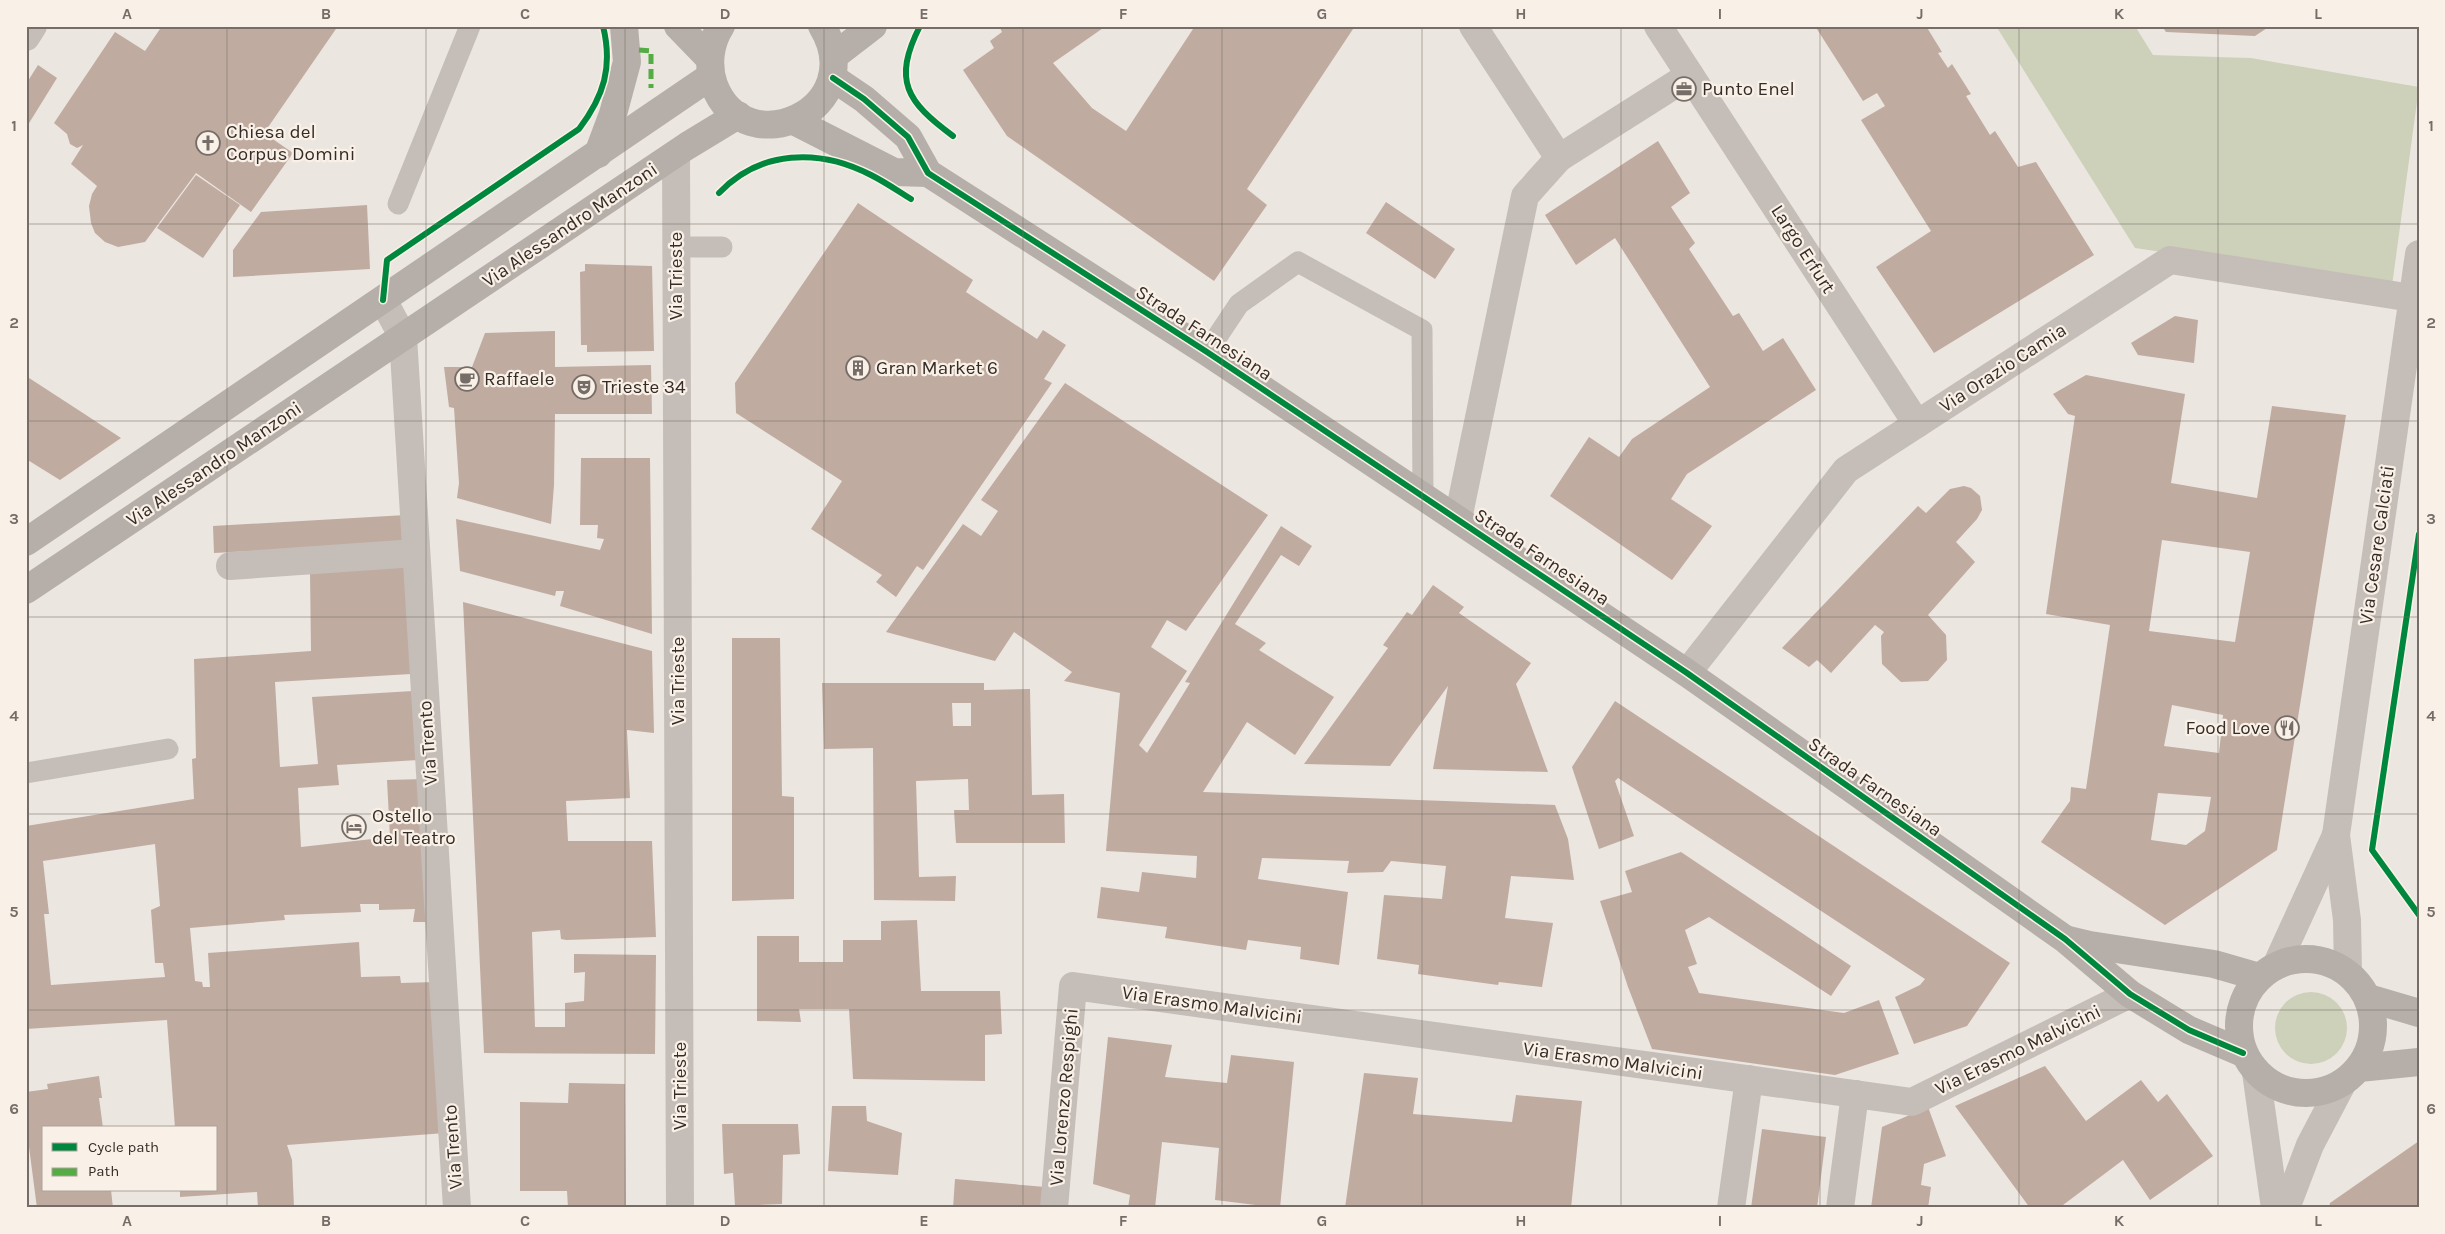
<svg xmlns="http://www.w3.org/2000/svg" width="2445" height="1234" viewBox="0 0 2445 1234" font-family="Karla,sans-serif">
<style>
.green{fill:#cdd1ba}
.building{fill:#c0aba1;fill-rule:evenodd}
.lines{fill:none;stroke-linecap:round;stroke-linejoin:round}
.lane{stroke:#c5beb8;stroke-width:21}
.street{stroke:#c5beb8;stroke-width:28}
.secondary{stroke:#b6afa9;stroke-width:28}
.quiet{stroke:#55ab44;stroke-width:5;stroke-dasharray:10 5;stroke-linecap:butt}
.cycleway-casing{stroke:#f9f1e7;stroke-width:9}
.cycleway{stroke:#00873e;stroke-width:6}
.grid{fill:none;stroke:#766d68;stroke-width:1;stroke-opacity:0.55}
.labels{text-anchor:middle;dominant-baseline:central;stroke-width:4.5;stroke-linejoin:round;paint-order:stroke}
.poi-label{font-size:19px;fill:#362c27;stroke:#f9f1e7;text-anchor:start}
.street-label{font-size:19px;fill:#362c27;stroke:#f9f1e7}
.neatline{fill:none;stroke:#766d68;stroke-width:2}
.grid-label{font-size:16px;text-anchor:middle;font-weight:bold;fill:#766d68}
</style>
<rect width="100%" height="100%" fill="#ece6e0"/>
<g class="green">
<path d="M1996,26H2135L2153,55L2251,58L2419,87L2392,286L2135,248Z"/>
<circle cx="2311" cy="1028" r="36"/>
</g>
<g class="building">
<path d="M162,26H338L264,133L293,153L251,212L196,173L145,242L118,247L105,242L95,233L91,223L89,206L92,194L97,186L71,164L83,145L77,148L70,144L67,134L54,123L115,32L145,51Z"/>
<path d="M999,26H1106L1053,63L1092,108L1126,131L1195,26H1355L1247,189L1267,205L1214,281L1007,136L963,70L994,48L990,41L1002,32Z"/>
<path d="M1815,26H1926L1942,52L1938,53L1948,68L1952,64L1971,94L1966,96L1990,135L1995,131L2018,167L2036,162L2094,255L1934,353L1876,267L1931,231L1861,120L1885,106L1877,93L1863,101Z"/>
<path d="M2162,26H2270L2255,36L2166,32Z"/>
<path d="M38,65L57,78L26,128V84Z"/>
<path d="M1658,141L1690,193L1671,207L1695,243L1689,249L1733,316L1739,313L1763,351L1783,338L1816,390L1687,474L1671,499L1712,526L1672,580L1550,496L1589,437L1619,457L1632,439L1710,387L1615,238L1576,265L1545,215Z"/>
<path d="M196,175L240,205L203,258L157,228Z"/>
<path d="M1386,202L1455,249L1435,279L1366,233Z"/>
<path d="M858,203L973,280L966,292L1037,339L1043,330L1066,345L1044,379L1052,383L923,570L917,566L896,597L876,582L882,575L811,529L842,481L736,413L735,383Z"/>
<path d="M367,205L370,269L233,277V250L261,212Z"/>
<path d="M585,264L652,266L654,351L587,352V345H581L580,272L585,271Z"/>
<path d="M2175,316L2198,320L2194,363L2138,355L2131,343Z"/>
<path d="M555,331V367L651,365L652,414H555L554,485L551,524L457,498L459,483L454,408L449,407L444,367H472L485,333Z"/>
<path d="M2086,375L2185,394L2171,483L2257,498L2272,406L2346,415L2277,850L2165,925L2041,842L2070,801L2071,787L2086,789L2110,625L2046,614L2075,416L2068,414L2053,394ZM2162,540L2250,552L2235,642L2149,631ZM2172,705L2223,715L2219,753L2164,746ZM2158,793L2211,797L2205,831L2186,845L2151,840Z"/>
<path d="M26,376L86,415L121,438L60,480L26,459Z"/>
<path d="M1065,383L1268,515L1186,631L1167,620L1151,647L1187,671L1139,745L1147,753L1190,683L1185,682L1281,526L1312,546L1299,566L1281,555L1235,624L1266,643L1259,650L1334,697L1295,755L1247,722L1203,792L1555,805L1568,839L1574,880L1511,876L1505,918L1553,923L1542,987L1499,982L1498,985L1418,974L1419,965L1377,959L1384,895L1442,899L1446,866L1391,861L1383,872L1347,873L1349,861L1262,858L1258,879L1348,892L1339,965L1300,959L1301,947L1248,940L1246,950L1165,938L1167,927L1097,918L1101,887L1139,892L1142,872L1196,878L1197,856L1106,851L1120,693L1064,681L1072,672L1014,632L995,661L886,632L963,524L981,536L998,511L981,500Z"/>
<path d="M581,458H650L652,634L560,606L564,591H556L555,596L460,571L456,519L600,550L604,539L597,538L598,525H580Z"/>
<path d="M1964,486L1971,488L1980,496L1982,510L1977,519L1956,542L1975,562L1928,615L1946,635L1947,660L1928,681L1901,682L1882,664L1881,636L1884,632L1875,625L1831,673L1817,660L1809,667L1782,648L1918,506L1926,513L1950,489Z"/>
<path d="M406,515L407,543L214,553L213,526Z"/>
<path d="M409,567L411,674L275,682L280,767L318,764L312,697L413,691L418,760L337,765L339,785L298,788L301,847L390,837L387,780L424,779L431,922H413L415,909L379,910V904H360L361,912L284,915L285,920L190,928L195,981L202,982L203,987H210L208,953L359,942L361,977L400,976L401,983L435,982L445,1133L287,1145L292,1160L294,1208H258L257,1192L180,1197V1190H216V1128H175L167,1020L26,1029V826L194,799L192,759L196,758L194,659L311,651L310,572ZM155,844L160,906L151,910L155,963H163L165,977L51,985L44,914H49L43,861Z"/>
<path d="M1433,585L1464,607L1459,613L1531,663L1516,684L1548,772L1433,769L1448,686L1390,766L1304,764L1388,648L1383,645L1407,612L1412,615Z"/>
<path d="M463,602L652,651L654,733L627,730L630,798L566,801L568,841H652L656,937L566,940L561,939L560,930L532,932L535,1027H565V1003L584,1001L585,972L574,973V954L656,955L655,1054L484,1053Z"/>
<path d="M732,638H780L782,796L794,797V899L732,901Z"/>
<path d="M822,683H984V690L1030,689L1032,795L1064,794L1065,843H956L954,810H969L968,779L916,781L919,877L956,876L955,901L874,900L873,748L824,749ZM952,703H971V726H953Z"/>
<path d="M1615,701L2010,963L1967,1026L1914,1044L1895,997L1920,985L1925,979L1618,778L1615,781L1634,836L1599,849L1572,767Z"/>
<path d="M1681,852L1851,966L1831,996L1709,917L1685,930L1697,964L1688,967L1699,993L1844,1013L1879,1000L1899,1054L1835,1075L1652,1049L1628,987L1600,901L1632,892L1625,871Z"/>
<path d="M917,920L921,991H1000L1002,1034L985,1035V1081L853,1079L849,1009H799L801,1022L757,1021V936H799V962H843V940H881V921Z"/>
<path d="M1108,1037L1172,1045L1165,1077L1227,1083L1231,1055L1294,1062L1280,1208L1215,1200L1219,1148L1162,1142L1155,1208H1128L1130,1195L1093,1184Z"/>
<path d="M2045,1066L2086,1121L2141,1080L2158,1102L2167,1094L2213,1156L2150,1200L2123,1160L2059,1208H2030L1955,1106Z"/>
<path d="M1364,1073L1418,1078L1413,1114L1512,1122L1516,1095L1582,1101L1571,1208H1345Z"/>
<path d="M99,1076L102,1098H99L103,1128H44V1190H111L113,1208H37L26,1124V1092L48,1089L47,1084Z"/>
<path d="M569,1083L625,1084L626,1208H568L567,1191H520V1102L568,1103Z"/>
<path d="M832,1106H866L867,1121L902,1133L898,1175L828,1171Z"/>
<path d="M1928,1107L1946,1156L1924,1164L1921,1185L1931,1187L1928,1208H1871L1882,1127Z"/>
<path d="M722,1124H798L800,1154L783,1155L782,1204L735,1206L733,1173L724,1174Z"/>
<path d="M1762,1129L1826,1137L1817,1208H1751Z"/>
<path d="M2419,1141V1208H2329L2330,1203Z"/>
<path d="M955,1179L1045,1187L1043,1208H953Z"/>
</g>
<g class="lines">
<g class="lane">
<path d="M398,204L470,26"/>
<path d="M676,247H722"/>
<path d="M1207,352L1239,304L1298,262L1422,330L1423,495"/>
<path d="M26,773L168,749"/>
</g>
<g class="street">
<path d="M1473,26L1559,158"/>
<path d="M1658,26L1917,424"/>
<path d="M26,37L33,26"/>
<path d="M676,154L680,1208"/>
<path d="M383,300L403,337L457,1208"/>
<path d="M1458,519L1525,196L1559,158L1690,75"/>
<path d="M230,566L416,553"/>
<path d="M1687,673L1846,470L2170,260L2412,298"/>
<path d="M2276,966L2336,835"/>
<path d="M2348,973L2347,920L2336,835L2419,254"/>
<path d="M2256,1072L2275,1208"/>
<path d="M1054,1208L1073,986L1912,1102L2130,994"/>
<path d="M1731,1208L1749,1079"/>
<path d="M1840,1208L1855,1094"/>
<path d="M2286,1208L2310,1145L2342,1084"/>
</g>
<g class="secondary">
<path d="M678,26L710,59"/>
<path d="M721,26C710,43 707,65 714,85C745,167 872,109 822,26"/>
<path d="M834,56L873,26"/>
<path d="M833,78L864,99L908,137L928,173L1207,352L1687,673L2065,939L2130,994L2189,1030L2243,1053"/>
<path d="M794,121L894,172L928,173"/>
<path d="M598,154L613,114L627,62L624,26"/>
<path d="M26,542L711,76"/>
<path d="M26,590L687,146L738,115"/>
<path d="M2069,940L2090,945L2214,964L2259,977"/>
<circle cx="2306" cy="1026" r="67"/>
<path d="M2368,998L2419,1013"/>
<path d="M2359,1068L2419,1062"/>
</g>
<path class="quiet" d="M639,50L651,51V88"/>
<g class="cycleway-casing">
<g id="cycleway">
<path d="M920,26C892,81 907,102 953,136"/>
<path d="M833,78L864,99L908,137L928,173L1207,352L1687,673L2065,939L2130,994L2189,1030L2243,1053"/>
<path d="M719,193C760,150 819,148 871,175C885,182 898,191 911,199"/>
<path d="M383,300L387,260L579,129C604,96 613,67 603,26"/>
<path d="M2419,534L2372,850L2419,915"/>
</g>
</g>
<use href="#cycleway" class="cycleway"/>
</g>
<path class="grid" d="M227,26V1208M426,26V1208M625,26V1208M824,26V1208M1023,26V1208M1222,26V1208M1422,26V1208M1621,26V1208M1820,26V1208M2019,26V1208M2218,26V1208M26,224H2419M26,421H2419M26,617H2419M26,814H2419M26,1010H2419"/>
<defs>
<g id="office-ring" transform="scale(1.25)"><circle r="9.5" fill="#f9f1e7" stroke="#766d68" stroke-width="1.5"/><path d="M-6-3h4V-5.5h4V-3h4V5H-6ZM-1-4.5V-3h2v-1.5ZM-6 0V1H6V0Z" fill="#766d68"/></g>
<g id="church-ring" transform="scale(1.25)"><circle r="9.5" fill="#f9f1e7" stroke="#766d68" stroke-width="1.5"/><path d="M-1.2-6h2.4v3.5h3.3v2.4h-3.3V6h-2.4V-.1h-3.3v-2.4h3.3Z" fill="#766d68"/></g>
<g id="building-ring" transform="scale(1.25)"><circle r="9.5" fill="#f9f1e7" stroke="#766d68" stroke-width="1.5"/><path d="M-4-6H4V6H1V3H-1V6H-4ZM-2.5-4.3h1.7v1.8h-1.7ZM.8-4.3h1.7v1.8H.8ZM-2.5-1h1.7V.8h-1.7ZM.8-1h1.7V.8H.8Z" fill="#766d68"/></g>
<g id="cafe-ring" transform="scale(1.25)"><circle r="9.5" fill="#f9f1e7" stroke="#766d68" stroke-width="1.5"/><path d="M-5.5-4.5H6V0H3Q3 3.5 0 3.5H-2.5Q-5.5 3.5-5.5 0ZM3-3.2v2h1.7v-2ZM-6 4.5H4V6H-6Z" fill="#766d68"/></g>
<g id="theatre-ring" transform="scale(1.25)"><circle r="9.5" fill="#f9f1e7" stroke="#766d68" stroke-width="1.5"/><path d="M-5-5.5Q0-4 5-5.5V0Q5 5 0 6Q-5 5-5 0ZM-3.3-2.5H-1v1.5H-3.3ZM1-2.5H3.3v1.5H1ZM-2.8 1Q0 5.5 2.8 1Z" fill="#766d68"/></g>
<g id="restaurant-ring" transform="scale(1.25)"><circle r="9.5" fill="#f9f1e7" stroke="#766d68" stroke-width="1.5"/><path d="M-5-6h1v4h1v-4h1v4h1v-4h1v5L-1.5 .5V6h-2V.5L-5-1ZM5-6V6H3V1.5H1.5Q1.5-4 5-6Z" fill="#766d68"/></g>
<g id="hotel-ring" transform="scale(1.25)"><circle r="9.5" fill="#f9f1e7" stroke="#766d68" stroke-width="1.5"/><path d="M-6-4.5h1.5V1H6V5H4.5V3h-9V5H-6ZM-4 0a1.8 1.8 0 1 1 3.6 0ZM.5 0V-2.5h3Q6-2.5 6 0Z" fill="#766d68"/></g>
</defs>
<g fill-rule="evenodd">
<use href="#office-ring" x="1684" y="89"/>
<use href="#church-ring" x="208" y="143"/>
<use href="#building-ring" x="858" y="368"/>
<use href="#cafe-ring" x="467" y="379"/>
<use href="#theatre-ring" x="584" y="387"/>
<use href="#restaurant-ring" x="2287" y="728"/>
<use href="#hotel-ring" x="354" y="827"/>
</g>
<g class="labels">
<g class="poi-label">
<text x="1702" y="89">Punto Enel</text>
<text x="226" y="132">Chiesa del<tspan x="226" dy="22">Corpus Domini</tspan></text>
<text x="876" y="368">Gran Market 6</text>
<text x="484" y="379">Raffaele</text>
<text x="602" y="387">Trieste 34</text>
<text x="2270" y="728" text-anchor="end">Food Love</text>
<text x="372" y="816">Ostello<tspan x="372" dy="22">del Teatro</tspan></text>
</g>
<g class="street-label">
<text transform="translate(570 225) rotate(-34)">Via Alessandro Manzoni</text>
<text transform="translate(1803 249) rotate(57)">Largo Erfurt</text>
<text transform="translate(676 276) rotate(-90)">Via Trieste</text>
<text transform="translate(1204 333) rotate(33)">Strada Farnesiana</text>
<text transform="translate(2003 368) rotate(-33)">Via Orazio Camia</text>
<text transform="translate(214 464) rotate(-34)">Via Alessandro Manzoni</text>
<text transform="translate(2377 545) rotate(-82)">Via Cesare Calciati</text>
<text transform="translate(1542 557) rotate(34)">Strada Farnesiana</text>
<text transform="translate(678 681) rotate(-90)">Via Trieste</text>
<text transform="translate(428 743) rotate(-94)">Via Trento</text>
<text transform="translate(1875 787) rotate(35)">Strada Farnesiana</text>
<text transform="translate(1212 1005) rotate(8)">Via Erasmo Malvicini</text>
<text transform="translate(2018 1050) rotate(-26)">Via Erasmo Malvicini</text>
<text transform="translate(1613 1061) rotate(8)">Via Erasmo Malvicini</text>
<text transform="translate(680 1086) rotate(-90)">Via Trieste</text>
<text transform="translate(1064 1097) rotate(-85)">Via Lorenzo Respighi</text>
<text transform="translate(453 1147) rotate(-94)">Via Trento</text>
</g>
</g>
<rect width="2445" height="1234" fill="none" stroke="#f9f1e7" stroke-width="55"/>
<rect x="42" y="1126" width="175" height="65" fill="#f9f1e7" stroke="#aba29a"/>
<rect x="52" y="1143" width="25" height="8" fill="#00873e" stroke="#aba29a"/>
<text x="88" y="1152" font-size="15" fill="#362c27">Cycle path</text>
<rect x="52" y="1168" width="25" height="8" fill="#55ab44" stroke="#aba29a"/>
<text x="88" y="1176" font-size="15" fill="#362c27">Path</text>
<rect x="28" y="28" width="2390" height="1178" class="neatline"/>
<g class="grid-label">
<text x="127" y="19">A</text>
<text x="326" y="19">B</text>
<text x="525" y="19">C</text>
<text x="725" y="19">D</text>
<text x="924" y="19">E</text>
<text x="1123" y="19">F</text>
<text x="1322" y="19">G</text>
<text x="1521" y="19">H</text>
<text x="1720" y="19">I</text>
<text x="1920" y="19">J</text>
<text x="2119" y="19">K</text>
<text x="2318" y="19">L</text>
<text x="14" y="131">1</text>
<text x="2431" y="131">1</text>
<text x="14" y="328">2</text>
<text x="2431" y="328">2</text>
<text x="14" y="524">3</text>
<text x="2431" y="524">3</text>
<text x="14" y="721">4</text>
<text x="2431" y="721">4</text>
<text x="14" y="917">5</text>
<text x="2431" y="917">5</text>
<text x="14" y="1114">6</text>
<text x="2431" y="1114">6</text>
<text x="127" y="1226">A</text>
<text x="326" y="1226">B</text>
<text x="525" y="1226">C</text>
<text x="725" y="1226">D</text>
<text x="924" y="1226">E</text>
<text x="1123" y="1226">F</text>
<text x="1322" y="1226">G</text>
<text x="1521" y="1226">H</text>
<text x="1720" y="1226">I</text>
<text x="1920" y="1226">J</text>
<text x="2119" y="1226">K</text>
<text x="2318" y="1226">L</text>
</g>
</svg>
